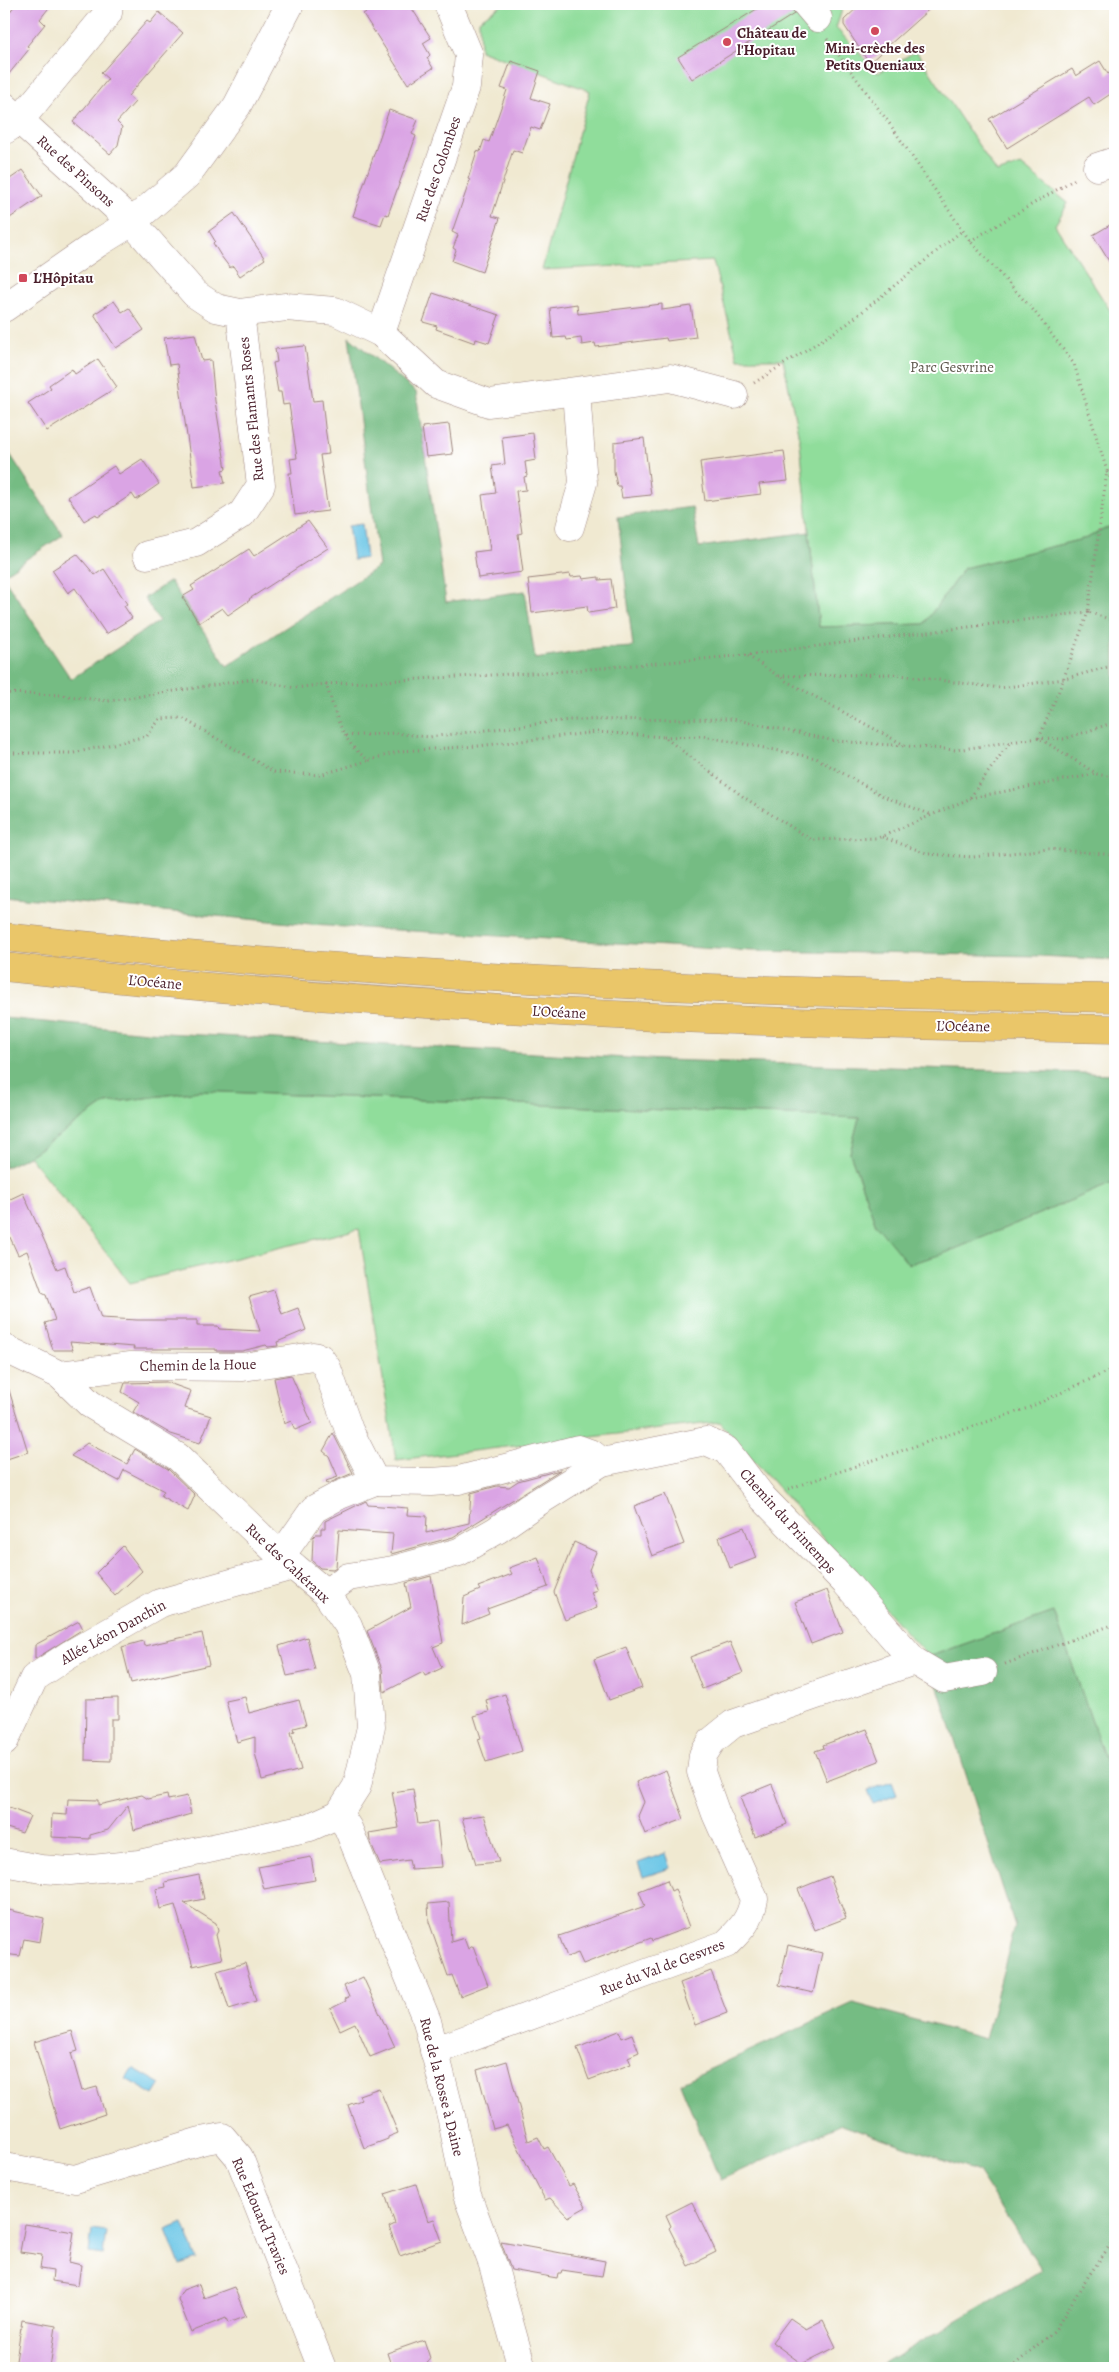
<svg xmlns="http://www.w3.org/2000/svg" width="1119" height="2372" viewBox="0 0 1119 2372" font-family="Alegreya,serif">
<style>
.green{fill:#90dd9b;stroke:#6d7e63}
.forest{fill:#74bc83;stroke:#5f6e57}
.water{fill:#68c5e6;stroke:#597288}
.building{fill:#daa4e4}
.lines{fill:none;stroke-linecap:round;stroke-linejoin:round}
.minor-casing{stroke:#9d847e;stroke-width:29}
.highway-casing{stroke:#9d847e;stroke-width:29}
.path{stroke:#9d847e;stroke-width:3;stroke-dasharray:1 4;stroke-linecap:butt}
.minor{stroke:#fff;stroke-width:28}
.highway{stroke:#eac669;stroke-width:28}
.poi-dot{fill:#d1495b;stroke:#fff;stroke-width:2}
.labels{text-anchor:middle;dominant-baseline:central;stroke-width:4;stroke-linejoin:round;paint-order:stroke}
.poi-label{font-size:15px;font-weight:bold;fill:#4a1f2b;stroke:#fff;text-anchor:start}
.street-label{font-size:15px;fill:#4a1f2b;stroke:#fff}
.park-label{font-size:15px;fill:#5f584d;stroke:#fff}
</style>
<rect width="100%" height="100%" fill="#fff"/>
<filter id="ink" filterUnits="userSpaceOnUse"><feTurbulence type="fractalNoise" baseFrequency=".02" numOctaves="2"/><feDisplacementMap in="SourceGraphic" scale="10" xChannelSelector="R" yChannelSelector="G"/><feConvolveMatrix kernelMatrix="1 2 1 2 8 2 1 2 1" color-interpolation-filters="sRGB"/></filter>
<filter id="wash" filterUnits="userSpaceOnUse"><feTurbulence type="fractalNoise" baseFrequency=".0096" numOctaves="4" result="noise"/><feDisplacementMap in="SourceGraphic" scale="20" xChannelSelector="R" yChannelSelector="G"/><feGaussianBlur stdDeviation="1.12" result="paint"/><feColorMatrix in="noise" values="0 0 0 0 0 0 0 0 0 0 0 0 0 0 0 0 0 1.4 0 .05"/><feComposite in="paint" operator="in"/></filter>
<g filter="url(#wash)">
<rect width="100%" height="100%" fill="#f0e9d1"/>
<g class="green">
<path d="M503,4H844L836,28L878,73L916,51L997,173L1021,165L1068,203L1055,225L1115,318V416L1107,420L1115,433V524L1087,538L964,568L924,624L819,627L800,443L783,359H738L713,261L542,270L590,91L480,50L479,20Z"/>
<path d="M199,1091L859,1118L850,1153L876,1225L943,1254L1115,1182V1768L1109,1771L1054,1612L928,1657L720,1422L396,1460L359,1229L130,1283L29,1156L106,1103Z"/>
</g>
<g class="forest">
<path d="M349,337L416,392L446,602L525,591L535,659L598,649L633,647L618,517L692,507L699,547L809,532L819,627L924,624L964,568L1087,538L1115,524V960L1039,956L752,951L311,925L4,896V578L71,679L159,621L144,598L170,581L227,666L379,566Z"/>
<path d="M4,445L63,535L4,574Z"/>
<path d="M4,1018L147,1032L664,1060L1115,1074V1182L943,1254L908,1264L876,1225L850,1153L859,1118L199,1091L106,1103L29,1156L4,1168Z"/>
<path d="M1054,1612L1109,1771L1115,1768V2368H877L1042,2270L978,2172L842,2124L720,2180L680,2083L853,2003L985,2039L1015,1926L928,1657Z"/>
</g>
<g class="water">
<path d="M362,524L366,558L353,560L348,526Z"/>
<path d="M892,1782L897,1795L873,1804L868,1790Z"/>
<path d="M666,1853L671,1868L643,1877L638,1863Z"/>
<path d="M133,2068L161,2084L154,2095L126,2079Z"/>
<path d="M183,2223L197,2259L180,2265L166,2230Z"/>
<path d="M92,2229L106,2231L103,2255L89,2253Z"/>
</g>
<g id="blocks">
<g class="building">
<path d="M16,4H52L40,19L45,24L27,46L30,48L4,80V19Z"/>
<path d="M379,4H409L431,38L423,43L430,55L427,58L433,68L408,84L363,14Z"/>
<path d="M765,4H791L794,14L692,79L678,57Z"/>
<path d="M861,4H935L869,63L844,25V20Z"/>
<path d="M159,12L183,33L128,96L135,102L117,122L122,127L118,145L110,154L73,122L108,79L101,73L147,21L150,23Z"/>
<path d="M511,61L540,71L531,98L550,104L540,130L531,127L522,153L513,150L492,216L500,218L482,272L452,261L456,250L453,248L458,235L452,232L470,180L468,179L477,151L480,152L484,140L489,142L507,90L501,88Z"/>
<path d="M1100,61L1108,74L1115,69V91L1094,105L1089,97L1007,148L989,119L1072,69L1076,76Z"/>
<path d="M389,110L418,120L412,134L416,136L407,162L388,215L385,214L381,225L353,216Z"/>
<path d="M23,170L42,196L4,222V183Z"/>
<path d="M234,213L265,259L240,276L233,266L230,268L221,256L213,243L215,241L209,231Z"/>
<path d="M1115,222V271L1093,235Z"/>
<path d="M433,293L499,315L489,343L476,339L475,343L436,329L437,326L423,322Z"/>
<path d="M114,301L122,312L129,308L144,330L116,348L94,314Z"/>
<path d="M577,304L578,314L662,304V310L691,306L696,337L667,341L666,338L596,347L595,343L582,345L581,338L567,340L566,337L553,338L550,308Z"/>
<path d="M195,334L202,361L211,360L215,401L226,469L222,470L225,483L194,487L177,364L169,365L164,338Z"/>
<path d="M305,346L313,401L322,400L325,427L329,454L320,455L328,511L295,515L289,473H292L290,459L297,458L289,404L283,405L281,392H278L273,363L277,362L275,349Z"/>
<path d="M98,359L117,387L47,431L28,403L51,388L49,385L72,369L75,374Z"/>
<path d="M449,424L453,454L426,457L422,427Z"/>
<path d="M533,433L536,460L525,462L527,476L524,477L526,490L516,491L522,533L518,534L523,572L478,578L474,552L490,550L482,495L496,493L492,466L505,464L502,437Z"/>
<path d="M644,438L651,495L622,498L620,486H617L614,471V442Z"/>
<path d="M784,451L788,481L759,484L761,494L705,501L700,462Z"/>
<path d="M142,459L159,484L136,500L132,494L98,517L96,514L84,521L68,497L114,466L119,474Z"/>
<path d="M308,521L328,548L249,599L250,600L228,615L222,608L199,623L182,597L194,590L191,586L249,549L254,556Z"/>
<path d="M77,554L95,575L104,569L127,604L124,606L132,618L106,634L75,588L68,593L52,570Z"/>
<path d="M570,574L571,577L582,576L583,579L599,577V580L611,579L615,609L588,613L587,606L532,613L528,579Z"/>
<path d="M23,1193L57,1269L65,1266L74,1292L90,1287L101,1318L137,1320H197V1326H218L219,1329L260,1331L249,1297L274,1290L282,1314L298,1308L306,1330L277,1342L278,1346L268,1347L266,1345L242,1351H216V1349H133L134,1347L70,1342L73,1350H53L45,1323L55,1320L46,1295L42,1293L27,1251L18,1255L4,1224V1202Z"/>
<path d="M291,1375L312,1423L295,1430L291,1421L284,1424L274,1378Z"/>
<path d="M166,1382L191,1391L185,1408L211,1416L200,1443L171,1434L133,1412L139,1402L122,1392L125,1383Z"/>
<path d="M8,1387L28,1452L4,1460V1388Z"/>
<path d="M333,1433L353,1473L327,1484L326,1481L338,1477L329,1456L323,1451Z"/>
<path d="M87,1443L127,1464L135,1449L168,1469L195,1495L188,1511L161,1496L164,1491L124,1470L119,1481L71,1456Z"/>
<path d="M560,1470L453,1537L391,1554L393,1534L339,1530L336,1567L333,1569L320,1568L312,1561L313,1537L316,1534H321V1528H325V1521L366,1501L368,1505L408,1508L407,1515L427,1516L426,1533L469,1523L471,1493L497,1486L509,1487L518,1481Z"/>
<path d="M665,1494L684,1544L652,1556L634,1506Z"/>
<path d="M744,1527L756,1558L730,1568L719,1537Z"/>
<path d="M574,1542L596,1552L589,1570L597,1590L591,1592L597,1608L565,1620L554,1592Z"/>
<path d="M123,1546L142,1571L115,1596L96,1573Z"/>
<path d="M538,1557L548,1587L487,1609L489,1614L462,1625L464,1597L480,1590L478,1587L512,1574L509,1568Z"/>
<path d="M431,1576L443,1643L433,1647L442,1668L425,1676L423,1672L384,1692L382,1669L367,1631L411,1607L406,1583Z"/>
<path d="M827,1590L843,1632L811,1644L795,1602Z"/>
<path d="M79,1621L83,1629L35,1659V1645Z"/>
<path d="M202,1633L209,1665L131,1683L122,1647L143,1641L144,1646Z"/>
<path d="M307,1637L315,1670L287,1676L279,1646Z"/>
<path d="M730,1642L743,1673L702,1689L690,1657Z"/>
<path d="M626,1647L642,1688L609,1700L594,1659Z"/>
<path d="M505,1694L522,1751L486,1762L478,1739L481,1738L474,1716L489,1712L486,1700Z"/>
<path d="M245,1697L249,1713L299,1700L306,1725L294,1728L295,1731L291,1732L301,1770L262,1780L255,1753V1737L237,1742L226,1701Z"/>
<path d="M118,1698V1719H111V1761L85,1760L86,1699Z"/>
<path d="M867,1729L879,1761L827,1781L815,1751L824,1748L823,1745Z"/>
<path d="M666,1770L684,1819L645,1834L638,1816L644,1802L636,1782Z"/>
<path d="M772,1784L787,1824L755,1837L740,1797Z"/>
<path d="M413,1789L418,1824L437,1822L442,1867L411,1869L409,1860L380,1864L370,1841L369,1833L399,1828L392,1792Z"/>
<path d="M142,1795L148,1799L167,1795L168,1800L187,1796L191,1814L134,1830L128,1805L108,1830L90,1835V1839L51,1837L52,1814L67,1815L68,1799L98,1800V1805Z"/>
<path d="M4,1806L30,1816L22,1833L4,1827Z"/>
<path d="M484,1815L499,1862L476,1864L462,1818Z"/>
<path d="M311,1857L315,1880L264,1889L258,1867Z"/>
<path d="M199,1875L204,1899L184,1903L216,1923L218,1931L216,1935L222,1959L193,1966L175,1905L160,1909L156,1889L166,1887L165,1882Z"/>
<path d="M830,1876L846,1918L815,1930L798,1889Z"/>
<path d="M667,1880L671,1891L675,1889L689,1927L652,1941L651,1938L583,1964L578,1953L567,1957L559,1936L645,1906L639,1891Z"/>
<path d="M449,1902L451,1942L464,1938L468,1949L473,1946L488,1985L460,1996L452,1975L448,1976L429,1922L428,1904Z"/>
<path d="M4,1909L44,1918L40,1942L24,1939L20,1956L4,1954Z"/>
<path d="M788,1945L822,1953L813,1993L779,1985Z"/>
<path d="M245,1963L256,2001L229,2009L217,1971Z"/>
<path d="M711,1971L727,2013L695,2025L680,1983Z"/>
<path d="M363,1977L395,2047L370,2057L355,2023L340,2030L330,2009L346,2001L345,1999L349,1997L344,1986Z"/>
<path d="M72,2031L78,2051L71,2053L82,2091L97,2087L105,2114L60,2129L34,2042Z"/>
<path d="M619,2031L622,2038L632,2034L639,2052L628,2057L631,2064L589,2080L577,2048Z"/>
<path d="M507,2061L528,2141L538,2137L544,2149L548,2147L569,2186L573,2184L586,2207L568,2217L550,2198L545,2200L507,2125L493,2129L477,2070Z"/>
<path d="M379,2088L398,2133L388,2137V2139L364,2148L348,2105L361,2100L359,2095Z"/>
<path d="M416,2184L428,2221L434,2219L442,2241L400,2256L389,2227L395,2224L385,2194Z"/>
<path d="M692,2202L716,2252L688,2266L669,2228L671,2226L666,2215Z"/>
<path d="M25,2224L74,2232L69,2262L81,2265L78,2285L52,2281L53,2271L40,2269L42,2255L20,2252Z"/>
<path d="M501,2242L605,2261L602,2276L562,2270L561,2273H558L557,2278L511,2270Z"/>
<path d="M199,2284L204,2298L234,2287L246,2316L228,2323L226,2318L191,2332L178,2299L183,2290Z"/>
<path d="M790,2318L806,2329L823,2320L836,2347L802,2364L772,2342Z"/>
<path d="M22,2320L56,2326L50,2368H15Z"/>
<path d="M424,2340L430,2358L425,2368H392L387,2353Z"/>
</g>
</g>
</g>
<g filter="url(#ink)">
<use href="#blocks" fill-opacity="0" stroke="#9d847e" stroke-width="1"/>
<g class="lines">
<g class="minor-casing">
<g id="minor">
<path d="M806,4L818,18"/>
<path d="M4,106L132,222L195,294L216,308L240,313L286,307L335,311L381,333L436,384L489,403L670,378L734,395"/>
<path d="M5,130L20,120L108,13L109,4"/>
<path d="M1097,167L1115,161"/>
<path d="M4,308L98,243L132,222L187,175L237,106L290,4"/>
<path d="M381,333L466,87L469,55L448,4"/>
<path d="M570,527L583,483L576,392"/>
<path d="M147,555L196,543L242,514L261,485L240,313"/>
<path d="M4,1348L60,1375L90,1404L178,1457L281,1556L326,1593L348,1625L367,1674L371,1727L357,1786L339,1814L310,1827L139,1864L102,1868L70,1871L41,1869L4,1862"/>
<path d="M60,1375L131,1366L243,1367L313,1356L320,1358L327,1368L349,1430L375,1481L431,1482L459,1480L578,1449L592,1454L602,1462"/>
<path d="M281,1556L314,1509L340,1495L375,1481"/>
<path d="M326,1593L348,1577L393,1570L459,1552L497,1530L530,1507L602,1462L706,1441L726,1450L763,1498L845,1582L914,1661L944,1679L983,1672"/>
<path d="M4,1742L34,1678L69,1655L160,1603L293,1566"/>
<path d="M339,1814L348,1828L427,2021L452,2120L467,2195L493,2265L522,2368"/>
<path d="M434,2051L726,1944C740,1930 751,1920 754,1899L716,1814L701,1772L703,1755L712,1741L733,1724L914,1661"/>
<path d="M4,2167L75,2179L201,2141L222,2137L239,2157L322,2368"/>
</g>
</g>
<g class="highway-casing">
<g id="highway">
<path d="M4,937C373,977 744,994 1115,998"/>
<path d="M4,967C200,988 398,1004 595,1014C768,1023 942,1026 1115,1029"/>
</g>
</g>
<g class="path">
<path d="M827,39L887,120L970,241L1034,311L1074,364L1107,471L1088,612L1115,621"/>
<path d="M970,241L1075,179"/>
<path d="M754,383L847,324L963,230"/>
<path d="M1107,472L1115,485"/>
<path d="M748,656L786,681L906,746L956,750L1009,742"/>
<path d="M779,676L892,674L1000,688L1064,679L1115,665"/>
<path d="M326,684L567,671L747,655L1088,612L1059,691L1039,738L1064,739L1115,722"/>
<path d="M4,693L59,695L108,701L254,679L295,688L326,684C335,712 342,746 370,760L401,751L478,746L597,732L664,737L745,798L812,840L878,838L969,799L1010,742L1039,738L1097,774L1115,778"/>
<path d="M346,736L395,733L429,737L569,720L733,719L835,741L906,746"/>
<path d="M664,737L703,736L816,758L883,796L932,815"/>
<path d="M4,753H74L147,736L160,719L182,718L274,772L320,775L370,760"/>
<path d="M970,798L1096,774"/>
<path d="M882,837L929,854L973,857L1049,849L1115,855"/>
<path d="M788,1489L1028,1408L1115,1368"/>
<path d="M1005,1664L1115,1624"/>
<path d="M1011,2368L1055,2330L1085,2281L1115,2238"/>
</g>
<use href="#minor" class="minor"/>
<use href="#highway" class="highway"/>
</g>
</g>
<g class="poi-dot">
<circle cx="875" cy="31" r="5"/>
<circle cx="727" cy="42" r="5"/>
<rect x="18" y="273" width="10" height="10" rx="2.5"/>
</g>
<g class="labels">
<g class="poi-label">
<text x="737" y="33">Château de<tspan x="737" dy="17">l'Hopitau</tspan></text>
<text x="875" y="48" text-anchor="middle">Mini-crèche des<tspan x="875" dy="17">Petits Queniaux</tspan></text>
<text x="33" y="278">L'Hôpitau</text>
</g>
<g class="street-label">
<text transform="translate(438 169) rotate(-71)">Rue des Colombes</text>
<text transform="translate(76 171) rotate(42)">Rue des Pinsons</text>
<text transform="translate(251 409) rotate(-96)">Rue des Flamants Roses</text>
<text transform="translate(155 982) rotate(5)">L’Océane</text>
<text transform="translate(559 1012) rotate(3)">L’Océane</text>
<text transform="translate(963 1026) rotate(1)">L’Océane</text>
<text transform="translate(198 1365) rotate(-1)">Chemin de la Houe</text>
<text transform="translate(788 1521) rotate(48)">Chemin du Printemps</text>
<text transform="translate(288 1563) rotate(43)">Rue des Cahéraux</text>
<text transform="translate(113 1632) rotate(-29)">Allée Léon Danchin</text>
<text transform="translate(662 1967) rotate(-21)">Rue du Val de Gesvres</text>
<text transform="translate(442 2087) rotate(76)">Rue de la Rosse à Daine</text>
<text transform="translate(261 2216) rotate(67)">Rue Edouard Travies</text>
</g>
<g class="park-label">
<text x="952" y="367">Parc Gesvrine</text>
</g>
</g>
<rect width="1119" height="2372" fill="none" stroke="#fff" stroke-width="20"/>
</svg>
